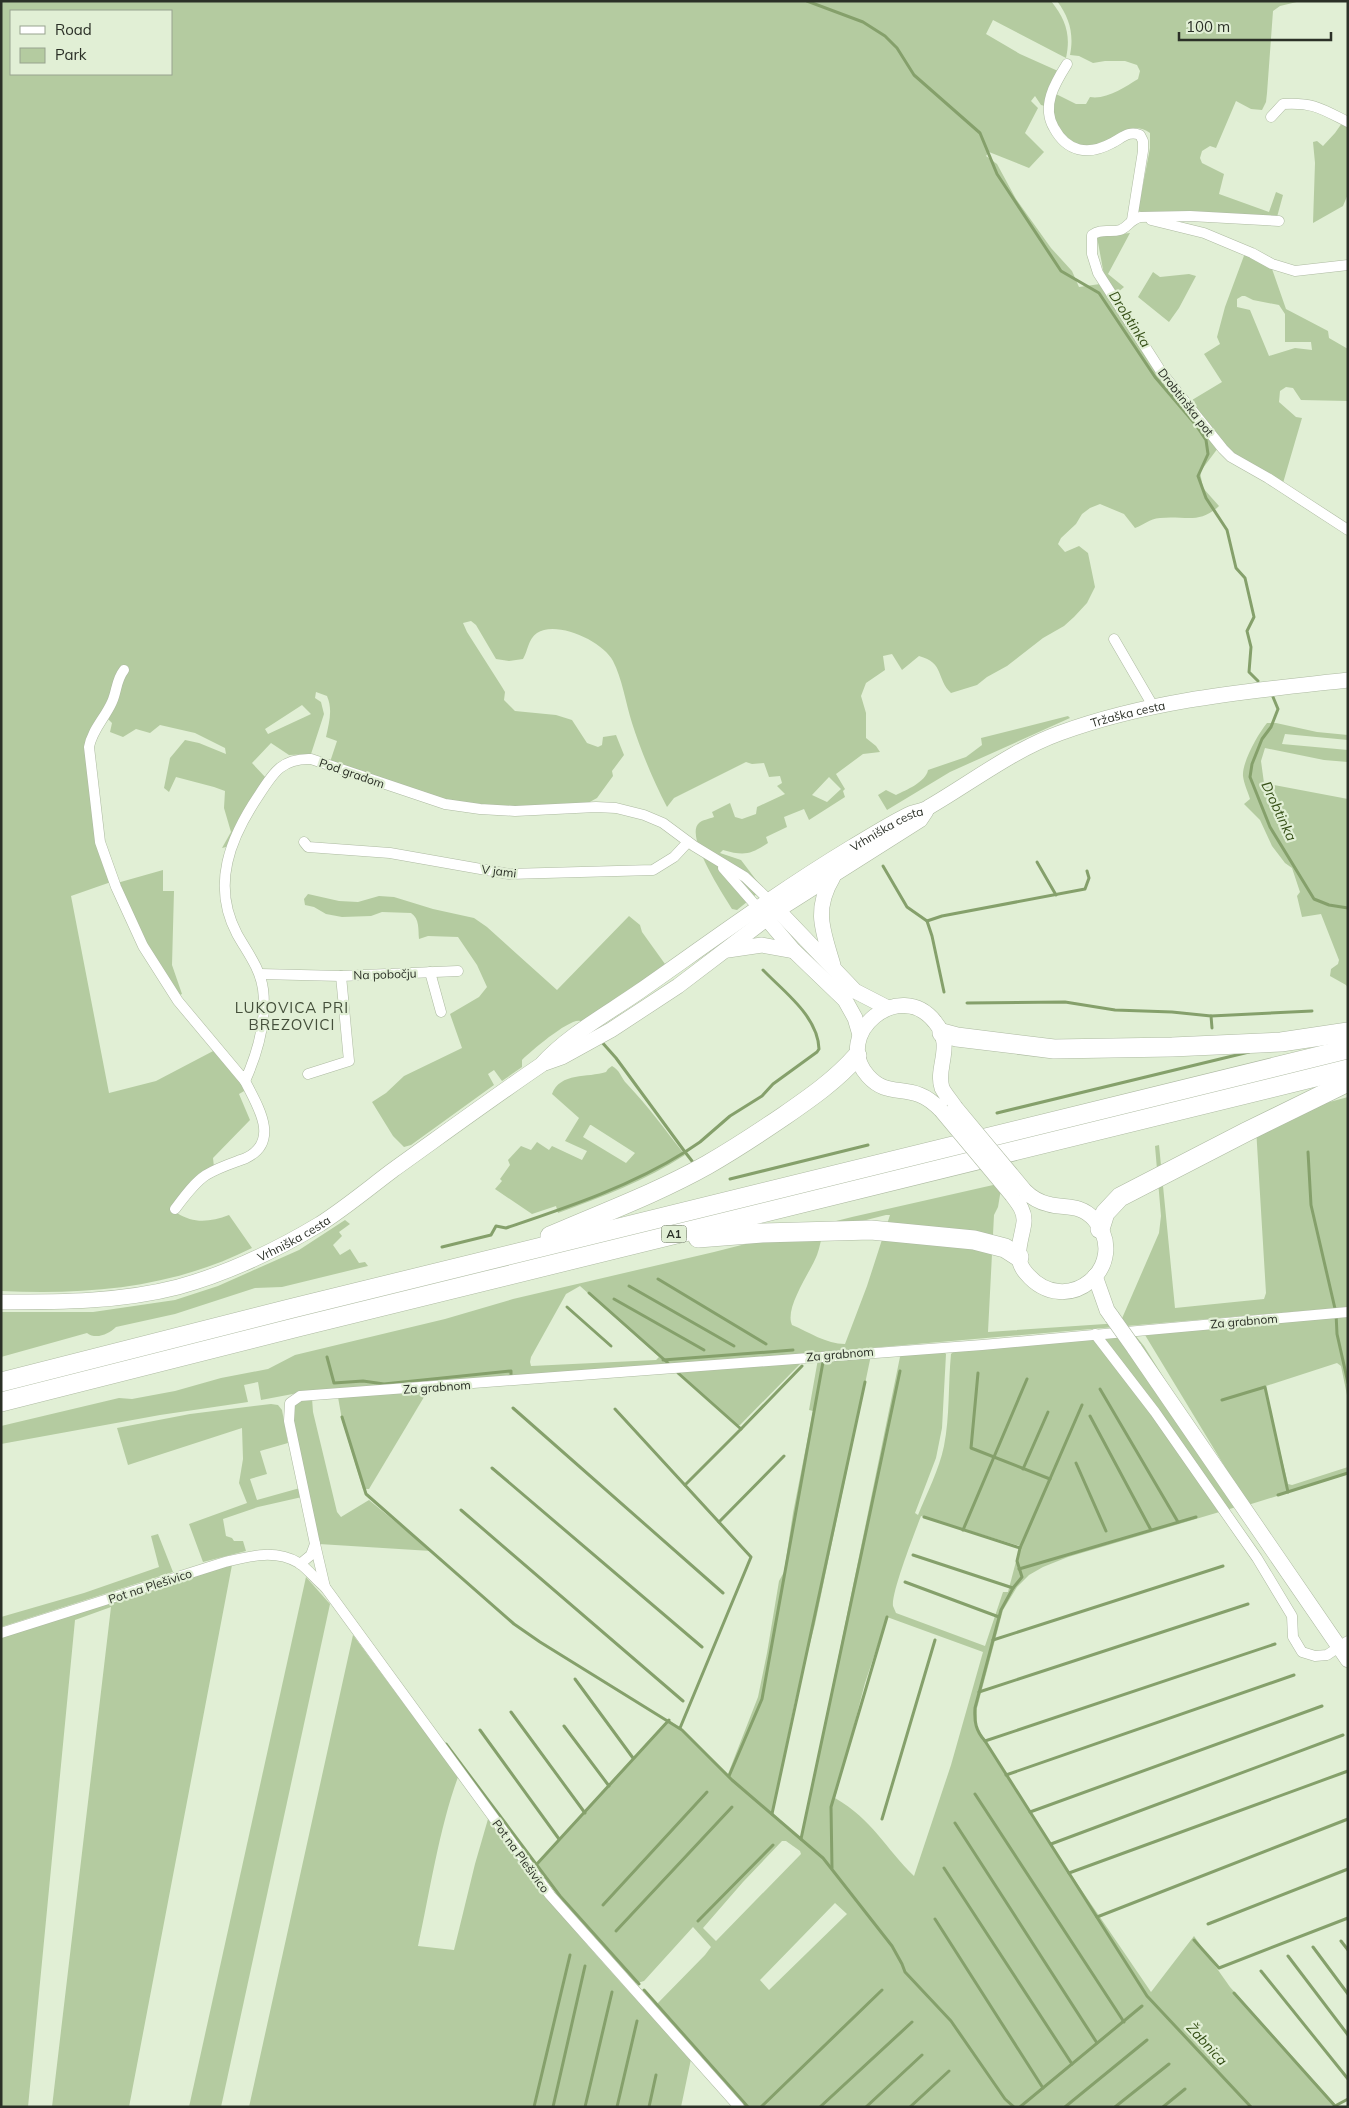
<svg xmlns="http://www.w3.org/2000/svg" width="1349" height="2108" viewBox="0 0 1349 2108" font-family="Mulish,sans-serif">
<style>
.green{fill:#b4cba0;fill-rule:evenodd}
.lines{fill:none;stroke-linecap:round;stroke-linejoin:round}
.stream{stroke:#85a06b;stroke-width:3}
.street-casing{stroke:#adbaa1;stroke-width:11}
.secondary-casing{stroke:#adbaa1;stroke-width:16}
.highway-casing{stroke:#adbaa1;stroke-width:20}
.street{stroke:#fff;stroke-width:10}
.secondary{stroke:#fff;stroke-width:15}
.highway{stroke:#fff;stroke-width:19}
.secondary-bridge-casing{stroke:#adbaa1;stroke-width:16;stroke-linecap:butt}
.secondary-bridge{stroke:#fff;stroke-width:15}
.labels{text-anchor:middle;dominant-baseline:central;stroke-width:4.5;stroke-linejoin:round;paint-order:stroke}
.shield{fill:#e1efd5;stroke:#62695b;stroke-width:1}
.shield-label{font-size:11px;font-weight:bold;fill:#2b3027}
.street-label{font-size:12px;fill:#2b3027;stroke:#e1efd5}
.water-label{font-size:14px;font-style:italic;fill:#354f16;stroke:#e1efd5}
.quarter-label{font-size:15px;letter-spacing:1px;fill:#45503b;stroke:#e1efd5}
</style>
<rect width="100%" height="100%" fill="#e1efd5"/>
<g class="green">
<path d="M1,1H1051C1066,20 1071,35 1066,58L993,20L986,34L1020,54L1058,71L1045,106L1041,105L1035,96L1031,101L1038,108L1025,133L1044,152L1029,168L989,152L986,156L997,164L1016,199L1051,248L1072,271L1079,287L1100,284L1218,448L1200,472L1203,488L1219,506C1199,525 1184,515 1160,518C1149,519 1144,525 1135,528L1124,514L1100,504L1090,508L1082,514L1076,524L1061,538L1058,544L1065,552L1079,546L1088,553L1095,587L1087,603L1074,617L1064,626L1043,638L1007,666L987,677L977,685L951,693C936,679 945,663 919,656L902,670L892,654L883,656L885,670L866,683L861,696L866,713V738L876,746L880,752L863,754L836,774L845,789L843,791L845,797L809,820L804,809L784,817L787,827L766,837L768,843C750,855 744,856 723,850L720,853L741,860L763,889L737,910L732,909C724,896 684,836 699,823C702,820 709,819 714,817L712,812L730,803L735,817L742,819L756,814L757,807L785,794L777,786L782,783L780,776L769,777L764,763L752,764L746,762L674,798L667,807C653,780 641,751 632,723C626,704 622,678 613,661C603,641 556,620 537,633C528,639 528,651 523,659L509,661L496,659L476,625L471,621L463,623L467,632L502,687L505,692L504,700L515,711L556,715L572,720L587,743L598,747L602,745L603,737L616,735L624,755L612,771L613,776L597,798L588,803C552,804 516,810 481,806C432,800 377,777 330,762L337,741L326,737C329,723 333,710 327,696L316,692L315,698L321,702L324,714L311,754L289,755L271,743L252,763L266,778L230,846L222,848L231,832L224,808L225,791L214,787L176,777L169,792L164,788L170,758L185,740L199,743L226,754L225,748L195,733L160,725L150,733L136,729L123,737L110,732L112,723L106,717L113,690L87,743L111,882L71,896L109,1093L156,1081L217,1049L246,1090L239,1094L250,1120L213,1158L214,1167L177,1213C194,1224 210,1222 229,1215L252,1248C172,1288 89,1295 1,1291ZM11,11H171V74H11ZM302,705L311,714L309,715L268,734L265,729ZM829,777L841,789L827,802L812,795Z"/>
<path d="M1057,1H1301L1280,6L1273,11L1267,93L1266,102L1262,110L1251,109L1236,101L1216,148L1210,146L1202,151L1200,158L1202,163L1224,174L1219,194L1269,212L1276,192L1283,195L1277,217L1145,213L1138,211L1150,148V133C1129,118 1112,143 1091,147C1084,148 1074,143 1067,142L1051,116L1056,94L1076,104H1086L1090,97C1106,100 1125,87 1138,79L1140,71L1137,65L1125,61H1105L1093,63L1079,56L1070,55C1074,35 1070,18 1057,1Z"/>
<path d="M1342,123L1348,125V194L1343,206L1313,223L1315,163L1313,142L1317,141L1323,146L1335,133Z"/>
<path d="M1130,233L1108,274L1124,287L1117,293L1104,275L1097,237Z"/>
<path d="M1245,253L1271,266L1286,309L1328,331L1329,338L1348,349V401L1301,400L1293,388L1286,387L1280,391L1279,402L1296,417L1302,418L1283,483L1232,454L1191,405L1192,400L1222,382L1204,354L1220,344L1217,337L1225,307ZM1242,296H1245L1253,300L1279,305L1285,314V342H1311L1312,350L1295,348L1269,356L1250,310L1237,307V299Z"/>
<path d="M1153,272L1160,277L1189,274L1196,276L1179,308L1169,322L1138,297Z"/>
<path d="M1068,716L1070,718L950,772L887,810L878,795L886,790L896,795C906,790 926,782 928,770L966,757L982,745L981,738Z"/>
<path d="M1267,723H1276L1317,732L1348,735V740L1285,734L1282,744L1348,750V762L1324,760L1265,748L1261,761L1264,783L1348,799V988L1346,985L1330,976L1331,969L1338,964L1339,960L1321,914L1302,917L1297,896L1300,892L1292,868L1285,863L1272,846L1260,820L1244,804L1250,799C1248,792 1244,784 1243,776C1242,762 1258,734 1267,723Z"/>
<path d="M163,870V891H174L172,965L182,994L177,996L145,947L117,883Z"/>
<path d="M308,894L339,901L358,902L379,896L394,897L433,909L474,918L487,927L557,990L629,916L640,925L642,932L665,964L583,1024L580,1021C570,1018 531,1051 522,1060V1067L502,1081L494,1070L488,1074L494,1085L411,1145L404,1147L393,1136L372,1102L386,1093L404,1076L462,1048L450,1014L479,997L487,987L477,965L458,937L428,936L419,939C418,930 420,919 411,913L382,912L371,916L342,917L326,914L314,907L305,905L304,899Z"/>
<path d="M612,1066C620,1070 621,1078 627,1084C648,1106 666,1131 685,1155C645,1181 602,1197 558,1213L556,1206L532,1214L495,1189L502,1181L500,1179L510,1165L508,1160L521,1146L531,1150L537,1142L549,1150L552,1146L582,1160L587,1151L565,1141L579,1118L552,1094C560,1072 588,1078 606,1072L608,1069ZM590,1125H591L635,1153L626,1163L583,1137Z"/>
<path d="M1348,1097V1307L847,1350L298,1393L261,1400L258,1382L244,1385L248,1402L160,1415L1,1444V1426L119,1398L132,1399L175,1391L221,1378L268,1369L295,1355L445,1319L513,1299L714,1252L852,1217L1002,1183L998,1207L994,1215L988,1332L1120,1323L1159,1233L1161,1216L1155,1146L1159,1145L1175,1308L1264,1299L1266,1293L1256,1128L1300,1110ZM886,1215H890L867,1286L845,1344C826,1344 809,1332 792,1325C784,1308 811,1271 817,1255C820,1247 821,1239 823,1231ZM580,1286L659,1357L656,1360L531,1366L530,1362L531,1357L566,1294Z"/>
<path d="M345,1220L350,1224L339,1232L342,1236L333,1245L340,1255L350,1249L359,1263L365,1262L368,1266L282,1287L255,1288L175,1314L116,1327C109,1334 96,1340 87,1333L1,1357V1312H93L175,1300L218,1286L299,1250Z"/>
<path d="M1348,1315V1400L1341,1366L1337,1363L1266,1386L1267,1398L1288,1484L1292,1485L1348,1467V1474L1248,1505L1145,1335Z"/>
<path d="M1135,1335L1144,1346L1243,1505L1068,1557L1043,1567L1029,1575L1017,1587L1003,1610L977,1708V1727L1046,1838L1151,1992L1194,1936L1230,1987L1336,2105L745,2107L655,2006L705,1955L711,1947L693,1927L644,1981L634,1984L564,1904L536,1865L669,1720L680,1728L728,1774L758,1697L767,1653L779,1581L784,1572L793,1513L813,1411L809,1410L818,1359L871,1355L815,1624L795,1701L772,1812L801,1839L901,1352L942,1350L946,1354L942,1428L936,1458L915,1513L918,1515C927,1493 939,1470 944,1446C950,1416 948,1385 951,1354L956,1349ZM921,1516L1020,1546L1008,1592H1003L985,1646L896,1613C895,1611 894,1608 893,1606C891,1593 915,1532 921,1516ZM887,1617L983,1652L951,1765L914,1876C885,1848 873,1820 835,1798L865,1683ZM782,1841H786L800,1851L801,1854L716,1941L703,1928L743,1882ZM835,1903L847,1914L769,1990L760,1980Z"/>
<path d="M803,1361L740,1425H736L675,1371Z"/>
<path d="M427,1392L369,1489H363L342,1420L338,1397Z"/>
<path d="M312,1398L313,1412L337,1512L341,1517L369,1500L431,1551L319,1544C312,1517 287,1432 293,1410C295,1402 304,1399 312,1398Z"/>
<path d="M271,1404L278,1405L282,1410L288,1443L260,1451L267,1474L250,1479L257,1500L300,1488L302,1497L258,1507L223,1519L226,1536L232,1538L234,1541H243L246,1551L203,1562L189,1524L247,1503L239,1483L243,1459L242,1428L128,1465L117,1428L190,1414Z"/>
<path d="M158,1534L173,1572L1,1627V1617L84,1593L159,1567L151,1536Z"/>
<path d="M232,1565L129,2107H52L111,1607L75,1620L28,2107H1V1637Z"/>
<path d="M306,1577L330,1604L221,2107H189Z"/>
<path d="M353,1635L458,1777C439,1829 430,1891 418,1946L454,1950L475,1864L488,1819C548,1906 620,1982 691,2059L681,2107H249Z"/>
</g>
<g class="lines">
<g class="stream">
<path d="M807,1L863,22L885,36L897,48L914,75L980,133L997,174L1061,271L1099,293L1155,377L1196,425L1206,440L1208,454L1198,476L1206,498L1227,530L1236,568L1245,578L1254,617L1247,631L1251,647L1249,672L1258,681"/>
<path d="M1273,697L1278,709L1271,727L1262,739L1252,764L1250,777L1270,827L1314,899L1329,905L1348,908"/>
<path d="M1037,862L1056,895"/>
<path d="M883,866L907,907L927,921L932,936L944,992"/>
<path d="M927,921L942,916L1085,889L1089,878L1087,871"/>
<path d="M967,1003L1065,1002L1115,1010L1172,1012L1211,1016L1212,1028"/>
<path d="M1211,1016L1312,1011"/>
<path d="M600,1040L616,1058L685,1152L700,1142L730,1116L762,1096L773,1084L817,1052L819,1049C818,1016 783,991 763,970"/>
<path d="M997,1113L1249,1052"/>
<path d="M1308,1152L1311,1205L1336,1313L1337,1334L1348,1383"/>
<path d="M730,1179L868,1145"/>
<path d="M442,1247L491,1235L496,1226L506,1228C568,1207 629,1187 685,1152L692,1161"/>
<path d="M658,1279L766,1344"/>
<path d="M629,1286L734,1346"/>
<path d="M589,1293L668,1363"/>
<path d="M614,1299L704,1350"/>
<path d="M567,1307L611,1346"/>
<path d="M327,1357L334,1383L363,1381L384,1384L511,1371V1376"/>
<path d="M663,1360L793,1350"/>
<path d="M678,1373L741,1429L685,1485"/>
<path d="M978,1373L971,1448L1050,1479"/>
<path d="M1100,1389L1178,1522"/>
<path d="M1222,1400L1265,1387L1288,1492"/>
<path d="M1082,1405L1020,1548L1017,1561L1022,1577L1013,1588L1001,1610L975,1708C974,1722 976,1731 985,1741L1147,1996L1251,2107"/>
<path d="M513,1408L723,1593"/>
<path d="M615,1409L751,1557L680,1728"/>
<path d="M1090,1416L1151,1530"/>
<path d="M342,1417L366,1494L514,1624L540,1642L682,1730L732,1780L823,1858L892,1946L902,1964L905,1972L951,2021L1005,2099L1014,2107"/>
<path d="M741,1429L802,1366"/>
<path d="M1076,1463L1106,1531"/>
<path d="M492,1468L702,1647"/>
<path d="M1023,1469L1048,1412"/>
<path d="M1278,1495L1348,1473"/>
<path d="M461,1510L683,1701"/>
<path d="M924,1517L1020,1548"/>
<path d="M719,1522L784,1456"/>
<path d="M963,1530L1027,1379"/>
<path d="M913,1555L1013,1588"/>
<path d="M1019,1569L1196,1517"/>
<path d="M905,1582L999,1617"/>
<path d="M993,1640L1223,1566"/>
<path d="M575,1679L633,1758"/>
<path d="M979,1692L1248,1604"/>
<path d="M511,1712L585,1813"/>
<path d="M564,1726L609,1786"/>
<path d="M480,1730L559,1839"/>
<path d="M985,1741L1275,1644"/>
<path d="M446,1744L560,1896L639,1984"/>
<path d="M1006,1775L1294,1675"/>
<path d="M729,1776L762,1699L823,1362"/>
<path d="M975,1794L1124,2022"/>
<path d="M1030,1812L1322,1706"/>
<path d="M772,1814L865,1382"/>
<path d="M882,1819L935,1640"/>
<path d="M955,1823L1097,2043"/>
<path d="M801,1839L900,1371"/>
<path d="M1051,1844L1343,1735"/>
<path d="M536,1865L669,1720"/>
<path d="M832,1868L831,1807L887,1617"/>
<path d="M944,1868L1072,2064"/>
<path d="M1069,1873L1348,1771"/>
<path d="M603,1905L707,1792"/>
<path d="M1097,1917L1348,1819"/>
<path d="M935,1919L1043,2088"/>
<path d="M698,1921L773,1845"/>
<path d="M1208,1924L1348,1869"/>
<path d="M616,1931L732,1807"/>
<path d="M1194,1940L1219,1968L1348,1918"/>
<path d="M1341,1941L1348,1950"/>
<path d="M1313,1947L1348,1994"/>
<path d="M1288,1956L1348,2035"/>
<path d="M1261,1971L1348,2079"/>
<path d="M644,1990L748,2107"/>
<path d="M1234,1993L1335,2106"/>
<path d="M1335,2106L1348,2099"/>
<path d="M534,2107L570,1955"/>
<path d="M553,2107L585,1966"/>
<path d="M585,2107L612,1992"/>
<path d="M617,2107L637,2021"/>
<path d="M649,2107L656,2075"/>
<path d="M761,2107L882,1990"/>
<path d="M820,2107L912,2022"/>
<path d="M866,2107L922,2055"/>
<path d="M910,2107L949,2071"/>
<path d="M1020,2107L1142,2006"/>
<path d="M1065,2107L1147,2040"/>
<path d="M1115,2107L1169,2064"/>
<path d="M1163,2107L1185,2089"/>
</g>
<g class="street-casing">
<g id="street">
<path d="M1067,64C1055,83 1041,106 1054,128C1067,152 1088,156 1112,143C1122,138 1129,130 1140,135L1143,141V151L1132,220"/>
<path d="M1271,117L1283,104C1313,102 1322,109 1348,122"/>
<path d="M1151,220L1204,233L1252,253L1272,264L1295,271L1348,265"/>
<path d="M1279,221L1190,216L1140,217C1130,220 1127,228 1120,230C1110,233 1101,228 1092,235V254L1098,273L1162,373L1223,449L1231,457L1268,478L1348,530"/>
<path d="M1114,639L1153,706"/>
<path d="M124,670C116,680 117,691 112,702C105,718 92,730 89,747L100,842L116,887L143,946L178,1001L245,1081C258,1052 267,1021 263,989C260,968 247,952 237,934C211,885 230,838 259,795C273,773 282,758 311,759L445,804L480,809L515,811L596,807L616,808L644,815L663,823L694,846L745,877L768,899"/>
<path d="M304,842L308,847L390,853L509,874L653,870L674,857L688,842"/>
<path d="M723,868L757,907"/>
<path d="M430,972L441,1012"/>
<path d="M260,974L341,976L458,971"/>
<path d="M308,1074L349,1061L341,976"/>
<path d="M175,1209C184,1197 194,1183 206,1175C219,1167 233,1163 246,1158C281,1141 257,1105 245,1081"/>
<path d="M1095,1334L1155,1412L1257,1558L1292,1616L1293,1637L1302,1652L1315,1656L1327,1655L1348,1641"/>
<path d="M315,1544L325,1587"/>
<path d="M300,1564L311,1555L315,1544L289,1421L290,1403L300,1396L982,1345L1348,1312"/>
<path d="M1,1633L225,1562C250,1556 275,1549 299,1563C308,1569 316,1580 325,1587L550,1895L739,2107"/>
</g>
</g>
<g class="secondary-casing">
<g id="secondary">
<path d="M833,877C813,910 823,931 833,965"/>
<path d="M771,903L855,991L888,1008"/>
<path d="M761,912L794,951L845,1000L855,1018L860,1035"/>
<path d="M728,950L762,945L794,951"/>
<path d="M545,1063L562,1057L611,1030L678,986L778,910L920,820L926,811"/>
<path d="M941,1110C935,1104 928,1098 920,1095C900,1087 885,1095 868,1076C831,1034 900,977 935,1022C955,1046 935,1067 942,1088C945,1094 951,1101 955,1107"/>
<path d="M1012,1195C1018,1203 1025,1211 1024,1222C1022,1240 1012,1257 1026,1273C1067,1322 1133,1264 1094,1219C1079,1203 1065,1209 1048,1204C1039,1202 1031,1197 1025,1191"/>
<path d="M1095,1276L1107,1310L1112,1317"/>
<path id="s1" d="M1,1302C61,1302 120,1302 178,1287C229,1273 275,1251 320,1224C345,1208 369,1188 393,1170C442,1135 491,1099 541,1065C568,1035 607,1014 640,991C710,942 779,891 852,847C871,836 892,822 912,813C918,811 924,811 929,807C972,782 1013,750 1060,733C1153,699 1251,691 1348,680"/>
<path d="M1134,1348L1348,1660"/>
</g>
</g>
<g class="highway-casing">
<g id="highway">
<path d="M942,1033L957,1037L1054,1049L1172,1047L1281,1042L1348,1032"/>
<path d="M1100,1229L1105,1213L1120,1197L1246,1132L1348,1082"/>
<path d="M550,1236C603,1213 657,1193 707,1165C733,1150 759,1133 784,1116C810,1098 836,1080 857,1056"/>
<path d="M698,1238L762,1233L871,1230L974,1240L1005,1248L1019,1257"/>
<path d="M1,1382L293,1308L1348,1049"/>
<path d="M1,1402L298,1327L1348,1069"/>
</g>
</g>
<use href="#street" class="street"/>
<use href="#secondary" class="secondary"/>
<use href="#highway" class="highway"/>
<g class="secondary-bridge-casing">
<g id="secondary-bridge">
<path d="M955,1107L1025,1191"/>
<path d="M941,1110L1012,1195"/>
<path d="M1112,1317L1134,1348"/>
</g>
</g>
<use href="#secondary-bridge" class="secondary-bridge"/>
</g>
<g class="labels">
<rect class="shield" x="661.5" y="1225.5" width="25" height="17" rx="4"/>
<g class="shield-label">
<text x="674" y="1234">A1</text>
</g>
<g class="street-label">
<text transform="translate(1186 402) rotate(52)">Drobtinška pot</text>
<text stroke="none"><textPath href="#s1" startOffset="1295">Tržaška cesta</textPath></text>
<text transform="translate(352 773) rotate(19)">Pod gradom</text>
<text stroke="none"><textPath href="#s1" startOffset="1026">Vrhniška cesta</textPath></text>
<text transform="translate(499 871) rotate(7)">V jami</text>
<text transform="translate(385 974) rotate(-2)">Na pobočju</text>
<text stroke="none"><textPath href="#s1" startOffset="304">Vrhniška cesta</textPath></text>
<text transform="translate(1244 1321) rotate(-5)">Za grabnom</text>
<text transform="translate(840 1354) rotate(-5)">Za grabnom</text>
<text transform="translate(437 1387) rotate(-4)">Za grabnom</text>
<text transform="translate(150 1586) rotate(-18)">Pot na Plešivico</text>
<text transform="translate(521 1856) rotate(54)">Pot na Plešivico</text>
</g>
<g class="water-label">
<text transform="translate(1130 319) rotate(57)">Drobtinka</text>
<text transform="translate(1279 811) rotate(65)">Drobtinka</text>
<text transform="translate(1207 2044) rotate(47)">Žabnica</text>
</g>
<g class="quarter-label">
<text x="292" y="1007">LUKOVICA PRI<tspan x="292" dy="17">BREZOVICI</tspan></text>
</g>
</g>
<rect width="1349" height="2108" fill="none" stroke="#2b3027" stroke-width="5"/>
<rect x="10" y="10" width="162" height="65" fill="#e1efd5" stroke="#98a38f"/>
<rect x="20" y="26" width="25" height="8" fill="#ffffff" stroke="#98a38f"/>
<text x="55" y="35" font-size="15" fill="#2b3027">Road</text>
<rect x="20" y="48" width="25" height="15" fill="#b4cba0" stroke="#98a38f"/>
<text x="55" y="60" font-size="15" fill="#2b3027">Park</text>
<path d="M1179 32v8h152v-8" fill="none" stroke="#2b3027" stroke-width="2.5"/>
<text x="1186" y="32" font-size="15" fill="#2b3027" stroke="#e1efd5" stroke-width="4" paint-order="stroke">100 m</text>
</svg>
